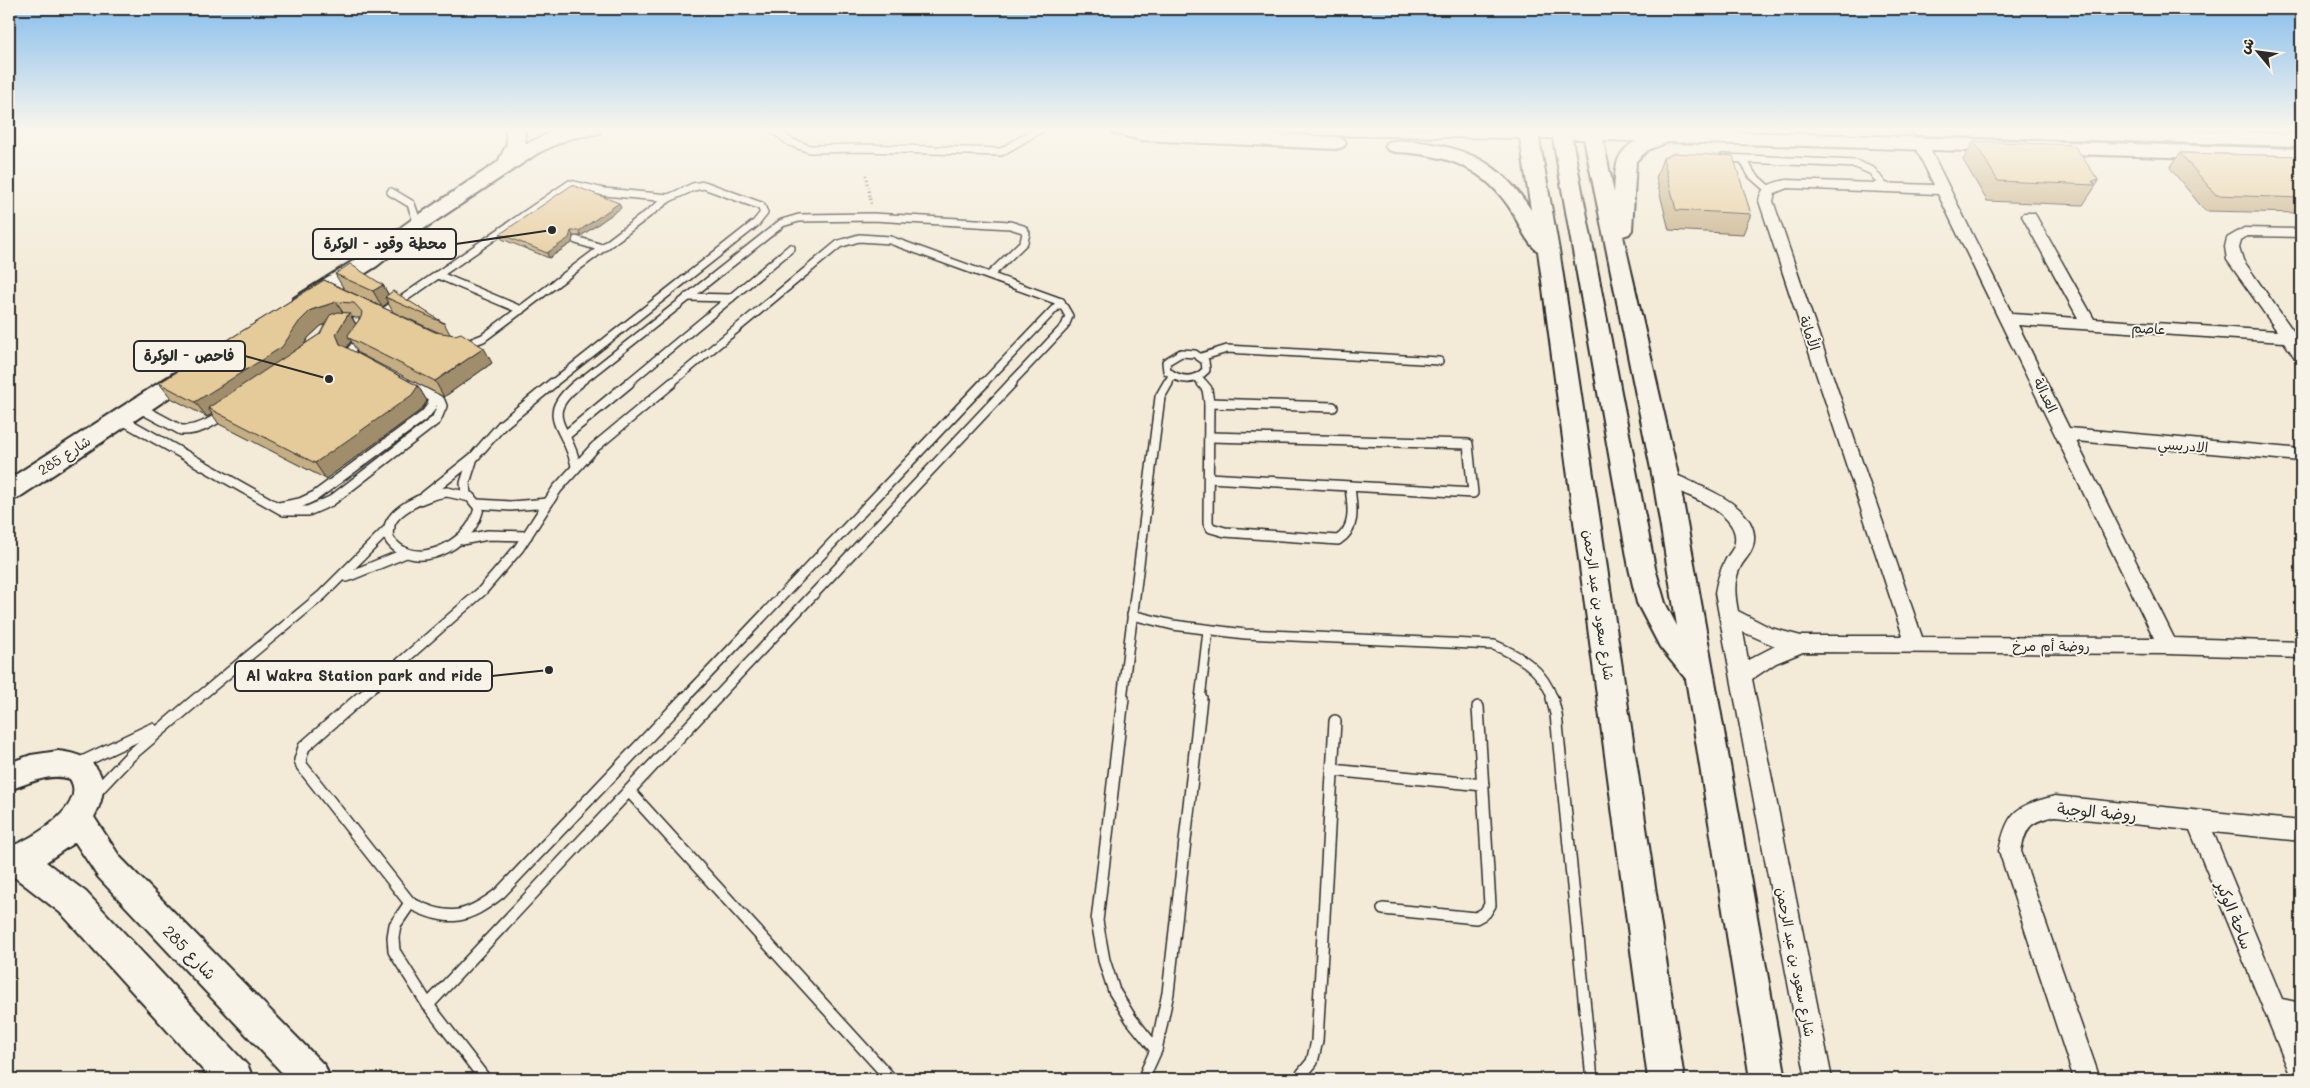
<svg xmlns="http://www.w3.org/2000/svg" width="2310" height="1088" viewBox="0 0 2310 1088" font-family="Mali,'Playpen Sans Arabic',sans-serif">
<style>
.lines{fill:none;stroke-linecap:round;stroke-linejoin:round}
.lane-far2-casing{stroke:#2b2b2b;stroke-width:10}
.lane-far1-casing{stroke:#2b2b2b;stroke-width:12}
.lane-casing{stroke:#2b2b2b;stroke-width:14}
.street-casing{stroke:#2b2b2b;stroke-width:3}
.secondary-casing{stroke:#2b2b2b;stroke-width:4}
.highway-casing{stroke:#2b2b2b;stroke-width:3}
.path{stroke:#2b2b2b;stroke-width:2.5;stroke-dasharray:1 3;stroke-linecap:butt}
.lane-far2{stroke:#f7f3e8;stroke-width:7}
.lane-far1{stroke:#f7f3e8;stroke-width:9}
.lane{stroke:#f7f3e8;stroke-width:11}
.street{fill:#f7f3e8;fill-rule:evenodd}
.secondary{fill:#f7f3e8;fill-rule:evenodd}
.highway{fill:#f7f3e8;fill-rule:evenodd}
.wall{fill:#c5ae84;stroke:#2b2b2b;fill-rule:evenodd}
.shaded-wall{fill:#a08d6c;stroke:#2b2b2b}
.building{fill:#e5ca9a;stroke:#2b2b2b}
.labels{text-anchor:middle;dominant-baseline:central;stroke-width:4;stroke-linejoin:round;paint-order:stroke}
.street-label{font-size:14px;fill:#2b2b2b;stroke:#f7f3e8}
.near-street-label{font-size:16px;fill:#2b2b2b;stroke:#f7f3e8}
.leader{fill:none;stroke:#2b2b2b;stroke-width:2}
.callout-dot{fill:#2b2b2b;stroke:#f7f3e8;stroke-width:2}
.callout{fill:#f7f3e8;stroke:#2b2b2b;stroke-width:2}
.callout-label{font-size:15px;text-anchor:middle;font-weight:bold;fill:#2b2b2b}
</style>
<rect width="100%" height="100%" fill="#f3ebd8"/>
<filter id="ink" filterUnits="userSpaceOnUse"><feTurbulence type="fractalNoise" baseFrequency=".02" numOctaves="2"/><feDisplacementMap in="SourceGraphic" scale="10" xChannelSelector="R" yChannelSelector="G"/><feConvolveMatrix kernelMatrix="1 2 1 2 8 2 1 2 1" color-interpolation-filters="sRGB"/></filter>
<g filter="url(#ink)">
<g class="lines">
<g class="lane-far2-casing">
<g id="lane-far2">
<path d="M773,129L790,142L810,149L863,148L1001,152L1040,129"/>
<path d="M1723,158L1856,164L1872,171L1885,188"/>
<path d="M1743,159L1752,175L1769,190"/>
<path d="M391,192L411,204L418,224"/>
<path d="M576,240L602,248"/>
<path d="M438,275L521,310"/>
<path d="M687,297L731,298"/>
<path d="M381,314L570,184L604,192L669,198L693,187L704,185L761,206L764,213L756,223L552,384"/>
<path d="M343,322L356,321L365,326L364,334L351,350L354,357L358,359"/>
<path d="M465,345L483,338L669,198"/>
<path d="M1181,353L1195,354L1205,361L1206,370C1194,383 1180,381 1167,371L1166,362Z"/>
<path d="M1201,357L1227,349L1439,361"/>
<path d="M1198,378L1203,384"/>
<path d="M578,384L782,223L799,218L873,217L1010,225L1023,229L1026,233L1024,242L990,275"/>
<path d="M627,384L791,248"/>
<path d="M670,384L839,244L859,238L890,240L1061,302"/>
<path d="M983,384L1061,302"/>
<path d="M1010,384L1065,326L1069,316L1061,302"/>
<path d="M1167,384L1172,376"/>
</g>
</g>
<g class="lane-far1-casing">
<g id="lane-far1">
<path d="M1202,383L1207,389L1209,403L1208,523L1211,528L1225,532L1338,540C1357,528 1352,506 1350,487"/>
<path d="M1209,403L1333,407"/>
<path d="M138,407L181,430C199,431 212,422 226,413"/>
<path d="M119,418L284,511H308L331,501L436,420L442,406L440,401L410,385"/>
<path d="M566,435L629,383"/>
<path d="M1209,437L1468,444L1473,493L1209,478"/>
<path d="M576,466C568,425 536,417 579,383"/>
<path d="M447,492L470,497L479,508C475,525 467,534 453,544C437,555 416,560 399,549C395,546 391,543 389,538C382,511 428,494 447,492Z"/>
<path d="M466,495L465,483L472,461"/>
<path d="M425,496L474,457L502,425L553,383"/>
<path d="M477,504L511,506L548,503"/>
<path d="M279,507L300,503L315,496L425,415L432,406L434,397"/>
<path d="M462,540L488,535L527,536"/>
<path d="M347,577L406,553"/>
<path d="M1132,615L1173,625L1245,634L1494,645C1522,657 1542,669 1553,699"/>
<path d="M197,699L322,595L390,527"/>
<path d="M359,699L482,591L519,548L557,489L595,447L672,383"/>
<path d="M684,699L984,383"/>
<path d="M715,699L1012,383"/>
<path d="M1122,699L1160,397L1168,383"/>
<path d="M1200,699L1208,631"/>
</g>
</g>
<g class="lane-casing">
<g id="lane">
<path d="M360,698L304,747L300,760L302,766L410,903C449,923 466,919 500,893L685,698"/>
<path d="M1123,698L1097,921L1104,960L1114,991L1131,1019L1156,1050"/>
<path d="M1552,698L1556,714L1592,1079"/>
<path d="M78,764L152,729"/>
<path d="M1332,770L1483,785"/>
<path d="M629,791L891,1079"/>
<path d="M95,793L131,755L198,698"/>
<path d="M410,903L395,925L393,937L394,951L428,1005L485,1079"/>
<path d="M1383,909L1476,918L1485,913L1490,905L1478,707"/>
<path d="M428,1005L716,698"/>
<path d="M1143,1079L1156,1050L1168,993L1201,698"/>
<path d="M1298,1079L1312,1062L1317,1041L1335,721"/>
</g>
</g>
<g class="street-casing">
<g id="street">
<path d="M1921,141L1928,145L2012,314L2078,318L2022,216L2024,213H2034L2036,216L2094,319L2277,331L2227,260L2225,247L2227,238L2244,228L2301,229V237L2247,236L2241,240L2239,247L2243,260L2301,342V359L2295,358L2284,342L2018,325L2069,428L2301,449V461L2076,441L2174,638L2301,642V658L2168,654L1803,652L1776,663L1752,679L1832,1079H1806L1715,593C1717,581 1720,570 1726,559C1728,555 1732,551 1734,546C1745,513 1682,493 1660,484L1657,479L1660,474C1673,470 1690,482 1703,487C1725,497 1761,516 1753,546C1751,554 1745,559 1741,566C1733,581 1735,595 1738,611L1771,628L1801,636H1903L1759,201C1761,185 1774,182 1787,180L1934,185L1914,145ZM1787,188L1938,194L2154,638L1922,637L1773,201L1775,193ZM1743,632L1775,646L1748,660Z"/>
<path d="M2055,796L2301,821V841L2213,832L2282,999L2301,1003V1027L2294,1026L2301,1042V1079H2292L2190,830L2055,816C2030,822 2027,825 2021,851L2100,1079H2074L1999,851C2008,810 2016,806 2055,796Z"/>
</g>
</g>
<g class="secondary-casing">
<g id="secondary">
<path d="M505,129H524L526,144L558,129H601L599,133L568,139L538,153L425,228L377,266L310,308L302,310L294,308L291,303L294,298L361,256L411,220L498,162L507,144Z"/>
<path d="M1111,129H1166L1336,137L1343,139L1346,143L1343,147L1336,149L1141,140L1113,133Z"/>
<path d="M1305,129H1635L2301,149V161L1668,142L1648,150L1636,161L1632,230L1629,234L1623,236L1679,479L1786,1079H1750L1686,679L1660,647L1637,603L1629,568L1553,138H1539L1560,256L1684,1079H1648L1538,251C1527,244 1519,224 1513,213C1485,167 1446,154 1395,152L1388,150L1385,146L1388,142C1401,139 1414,141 1427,143C1476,151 1504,168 1531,210L1520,138L1314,135L1307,133ZM1572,139H1584L1653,479L1677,626L1665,603L1655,568ZM1603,140L1636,141C1613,154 1616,170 1614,193Z"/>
<path d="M195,362L203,365L207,370L203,375L18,498L9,500V479L187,365Z"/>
<path d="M58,751C99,755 114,780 94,817L120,857L325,1066L330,1079H288L98,877L75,842L46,862L86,892L248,1066L253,1079H211L62,914L13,876L9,877V847C29,841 88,807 70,779C49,772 28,784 9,790V763L31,755Z"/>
</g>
</g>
<g class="highway-casing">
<path id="highway" d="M1909,129H2143L2301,134V146L1919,135L1912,133Z"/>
</g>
<path class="path" d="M866,175L871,204"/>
<use href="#lane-far2" class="lane-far2"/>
<use href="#lane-far1" class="lane-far1"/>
<use href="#lane" class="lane"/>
<use href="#street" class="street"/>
<use href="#secondary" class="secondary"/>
<use href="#highway" class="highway"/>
</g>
<g class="wall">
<path d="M1974,141L2099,181L2083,205L1987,201L1963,160Z"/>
<path d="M2180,153L2301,156V213L2205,211L2170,168Z"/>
<path d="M1663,158L1751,214L1743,234L1669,230L1656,178Z"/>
<path d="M621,208L581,236H573L572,243L549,258L502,239L500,234Z"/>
<path d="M335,274L383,285L388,294L444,323L450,334L492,363L444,397L358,353L351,341L347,348L418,386L427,401L421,410L326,479L219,424L212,414L207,417L171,398L159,383L324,280L435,332L440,333L393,312L388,303L382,307L344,289ZM352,317L356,318H360L356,324ZM325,324L320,334L303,345L309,337L321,326Z"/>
</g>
<g class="shaded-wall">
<path d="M619,203L621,208L581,236L579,231Z"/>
<path d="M571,231L573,236L572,243L549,258L547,253Z"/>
<path d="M383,285L391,300L385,297L388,303L382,307L373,291Z"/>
<path d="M336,302L346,317L321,326L309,337L292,362L208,408L212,414L207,417L195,402L299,322L311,310Z"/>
<path d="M349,313L358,328L349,338L351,341L346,349L340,344L336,334Z"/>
<path d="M484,348L492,363L444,397L435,381Z"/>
<path d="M418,386L427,401L421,410L326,479L315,463Z"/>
</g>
<g class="building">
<path d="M1974,141L2074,145L2099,181H2092L2095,185L1998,181Z"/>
<path d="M1674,153L1733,156L1751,214L1676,210L1663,158Z"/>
<path d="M2180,153L2301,156V198L2216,195Z"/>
<path d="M572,185L619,203L579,231H571L569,238L547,253L500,234Z"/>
<path d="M350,264L383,285L373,291L335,274Z"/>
<path d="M324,280L435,332L455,335L461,333L484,348L435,381L349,338L348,335L361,317L362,312L354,303L336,302L311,310L299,322L282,347L195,402L159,383Z"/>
<path d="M393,291L444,323L385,297Z"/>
<path d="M338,312L349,313L336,334L340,344L418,386L412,395L315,463L208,408L320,334L330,315Z"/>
</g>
</g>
<linearGradient id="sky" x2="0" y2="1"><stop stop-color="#87beed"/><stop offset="0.46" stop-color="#faf6ed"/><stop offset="1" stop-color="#faf6ed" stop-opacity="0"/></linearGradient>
<rect width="2310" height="282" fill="url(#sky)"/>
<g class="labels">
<g class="street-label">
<text transform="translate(2149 328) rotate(4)">عاصم</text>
<text transform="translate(1810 333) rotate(71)">الأمانة</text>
<text transform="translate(2046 395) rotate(64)">العدالة</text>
<text transform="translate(2183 445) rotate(5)">الادريسي</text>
<text transform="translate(64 455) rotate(-33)">شارع 285</text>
<text transform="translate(1599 605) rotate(82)">شارع سعود بن عبد الرحمن</text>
<text x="2051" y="645">روضة أم مرخ</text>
<text transform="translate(1796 962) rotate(79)">شارع سعود بن عبد الرحمن</text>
</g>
<g class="near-street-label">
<text transform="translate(2097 811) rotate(5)">روضة الوجبة</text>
<text transform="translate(2235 915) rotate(68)">ساحة الوكير</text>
<text transform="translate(190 952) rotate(46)">شارع 285</text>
</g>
</g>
<path class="leader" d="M552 230L456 244M329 379L245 356M549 670L492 676"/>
<g class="callout-dot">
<circle cx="552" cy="230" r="5"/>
<circle cx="329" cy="379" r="5"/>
<circle cx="549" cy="670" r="5"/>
</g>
<g class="callout">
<rect x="313" y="229" width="143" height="30" rx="5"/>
<rect x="134" y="341" width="111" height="30" rx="5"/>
<rect x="235" y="661" width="257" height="30" rx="5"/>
</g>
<g class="callout-label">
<text x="385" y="249">محطة وقود - الوكرة</text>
<text x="189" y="361">فاحص - الوكرة</text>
<text x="364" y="681">Al Wakra Station park and ride</text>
</g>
<rect width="2310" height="1088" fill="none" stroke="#f7f3e8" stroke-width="30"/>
<rect x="15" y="15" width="2280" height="1058" fill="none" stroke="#2b2b2b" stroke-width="2" filter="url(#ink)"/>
<g transform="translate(2258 52) rotate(299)" stroke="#f7f3e8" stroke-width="4" paint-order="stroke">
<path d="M0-4L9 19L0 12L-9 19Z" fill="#2b2b2b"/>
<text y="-8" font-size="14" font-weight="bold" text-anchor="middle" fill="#2b2b2b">ش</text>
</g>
</svg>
